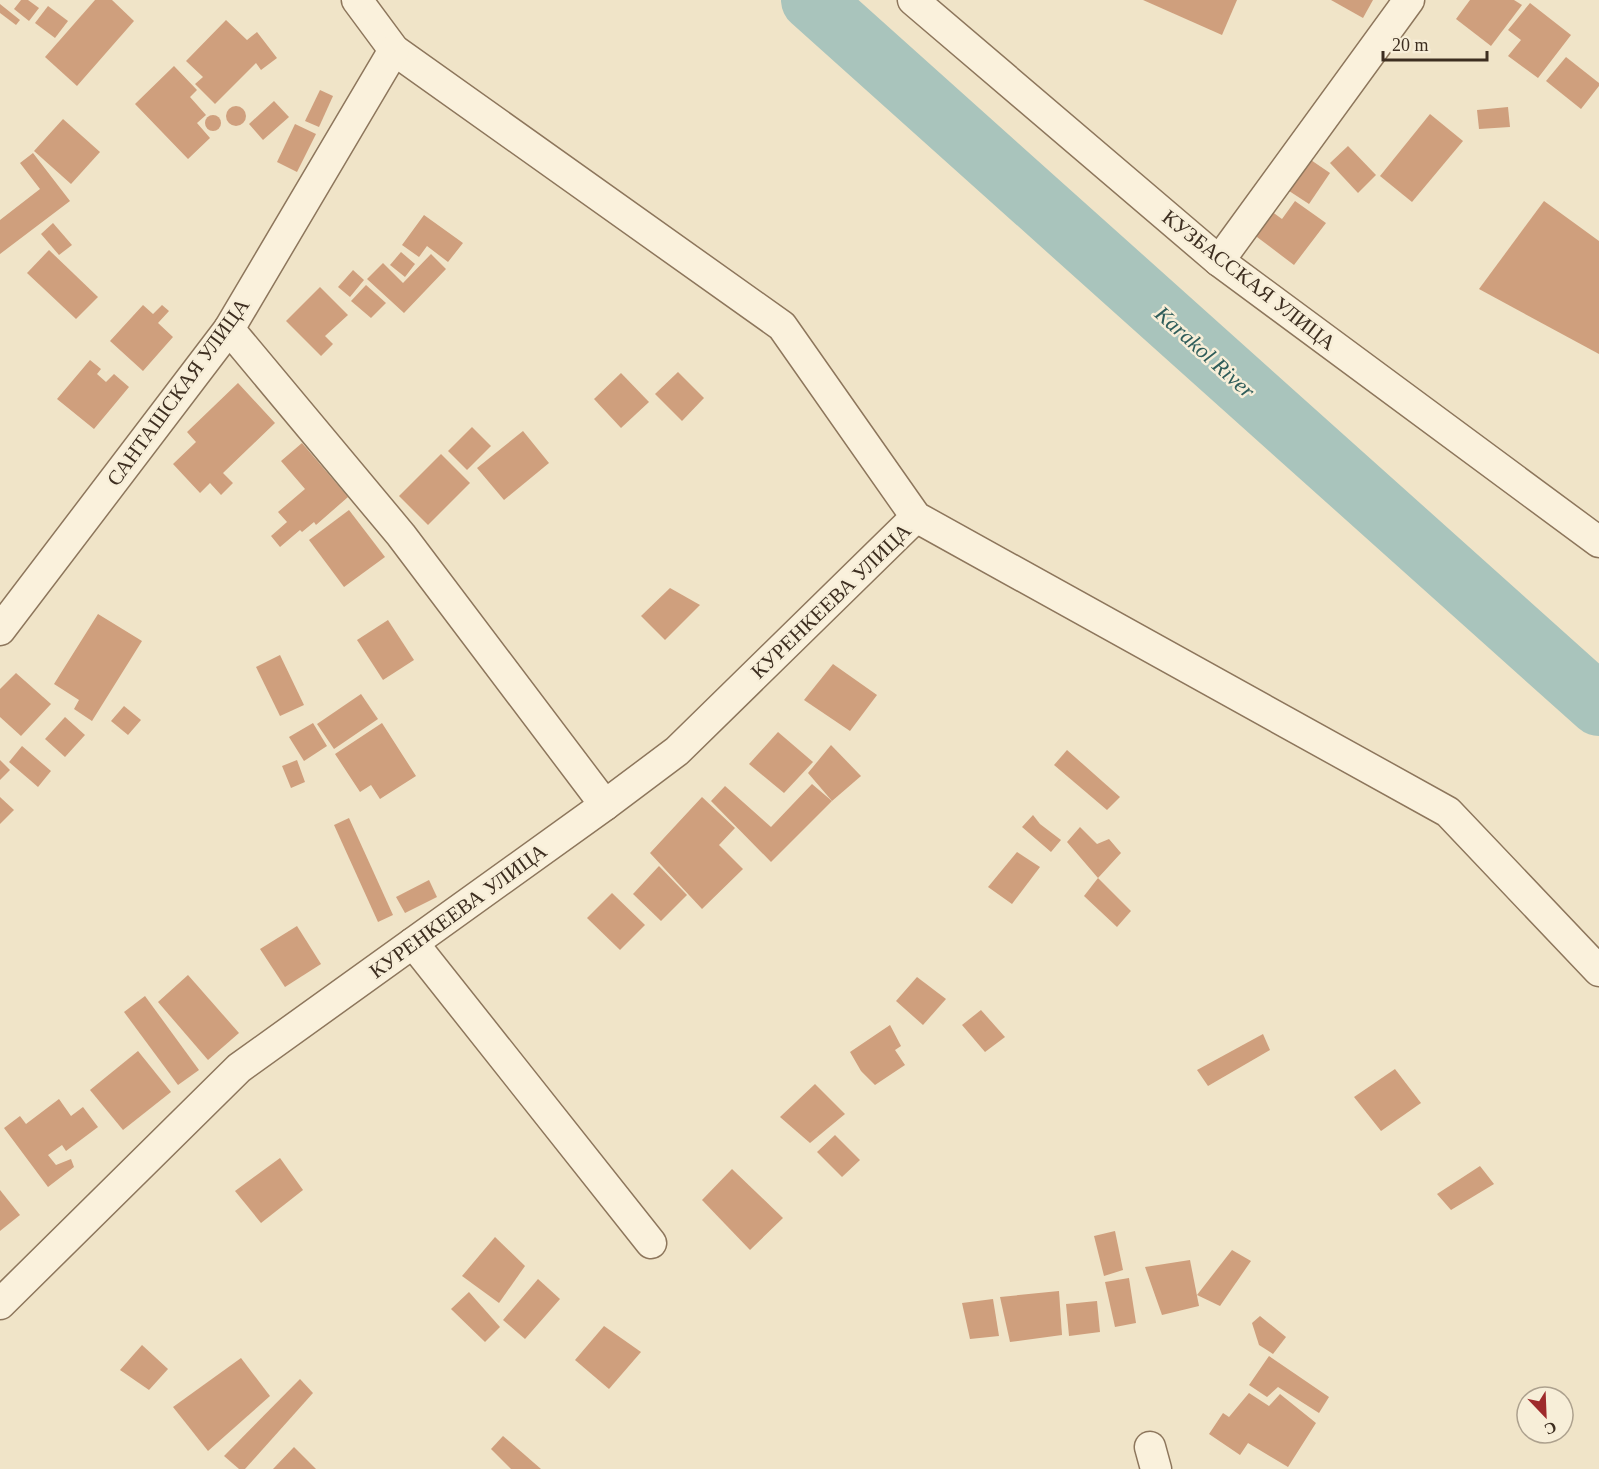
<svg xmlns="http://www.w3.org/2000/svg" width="1599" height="1469" viewBox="0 0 1599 1469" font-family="'Times New Roman',serif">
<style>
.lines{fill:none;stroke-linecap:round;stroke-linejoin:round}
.river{stroke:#a9c4bc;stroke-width:62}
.building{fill:#cf9f7d}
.street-casing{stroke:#8d765c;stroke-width:33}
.street{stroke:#faf1dc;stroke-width:30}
.labels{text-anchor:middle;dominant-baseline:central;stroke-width:5;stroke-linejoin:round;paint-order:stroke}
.street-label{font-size:21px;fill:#3d2e20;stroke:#f7eed8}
.water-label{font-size:22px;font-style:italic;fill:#2f5d5a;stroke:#f7eed8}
</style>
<rect width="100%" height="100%" fill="#f0e4c8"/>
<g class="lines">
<path class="river" d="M812,0L1599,705"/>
</g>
<g class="building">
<path d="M21,0H28L39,8L29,21L14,9Z"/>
<path d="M95,0H112L134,21L77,86L45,57Z"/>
<path d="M1143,0H1237L1222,35Z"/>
<path d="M1331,0H1373L1363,18Z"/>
<path d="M1470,0H1514L1522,5L1491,46L1456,19Z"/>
<path d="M1530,3L1571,35L1538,78L1508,56L1521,40L1508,30Z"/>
<path d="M0,4L20,20L16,25L0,13Z"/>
<path d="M48,6L68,21L55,38L35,23Z"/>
<path d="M226,20L247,40L257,32L277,58L261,70L256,63L215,104L195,84L203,77L186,61Z"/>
<path d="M1566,57L1599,83V86L1581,109L1546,81Z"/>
<path d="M174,66L197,90L190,97L206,115L197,123L210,138L188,159L135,104Z"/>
<path d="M320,90L333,96L319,127L305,121Z"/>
<path d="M274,101L289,117L263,140L249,124Z"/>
<circle cx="236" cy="116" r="10"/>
<path d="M1508,107L1510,127L1479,129L1477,110Z"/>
<path d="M1430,114L1463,141L1412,202L1380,176Z"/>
<circle cx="213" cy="123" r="8"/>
<path d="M63,119L100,152L71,184L34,151Z"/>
<path d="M295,124L316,134L297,172L277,162Z"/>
<path d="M1348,146L1376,175L1358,193L1330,163Z"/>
<path d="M33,153L70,201L0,254V220L40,189L20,163Z"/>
<path d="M1305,156L1330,173L1309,204L1283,187Z"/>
<path d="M1295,201L1326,223L1294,265L1253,234L1271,211L1282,219Z"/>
<path d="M1544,201L1599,241V354L1479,289Z"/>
<path d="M424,215L463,243L448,262L427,246L419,257L402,245Z"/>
<path d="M53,223L72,245L59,255L41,234Z"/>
<path d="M49,250L98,297L76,319L27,273Z"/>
<path d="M401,252L415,264L405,277L390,265Z"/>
<path d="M431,254L446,269L404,313L367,279L383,263L403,283Z"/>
<path d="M353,270L364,280L350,297L338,287Z"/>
<path d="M366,285L386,303L371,318L351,301Z"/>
<path d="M320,287L348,315L325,336L333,344L321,356L286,321Z"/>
<path d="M143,305L153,314L162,305L169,311L158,323L173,337L143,371L110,341Z"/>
<path d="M90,360L101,369L97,374L106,382L114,374L129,387L94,429L57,399Z"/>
<path d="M678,372L704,398L682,421L655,394Z"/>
<path d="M621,373L649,402L621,428L594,399Z"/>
<path d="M238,383L275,423L223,473L233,483L221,495L210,483L200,493L173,464L196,442L187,432Z"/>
<path d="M472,427L491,446L467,470L448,451Z"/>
<path d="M523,431L549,463L504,500L477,468Z"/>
<path d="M302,443L348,497L316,525L314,522L302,532L300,530L280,547L271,536L287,522L278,512L305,489L281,461Z"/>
<path d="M441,454L470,483L428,525L399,496Z"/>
<path d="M349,510L385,557L344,587L309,540Z"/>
<path d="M670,588L700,605L665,640L641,616Z"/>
<path d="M98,614L142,641L92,721L74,709L79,700L54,684Z"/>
<path d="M388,620L414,660L383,680L357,640Z"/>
<path d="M280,655L304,705L280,716L256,667Z"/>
<path d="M833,664L877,695L850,731L804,700Z"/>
<path d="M16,673L51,704L21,736L0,717V689Z"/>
<path d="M361,694L378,719L334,749L317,724Z"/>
<path d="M124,706L141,720L128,735L111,721Z"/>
<path d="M65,717L85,735L65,757L45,739Z"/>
<path d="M313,723L327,746L304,761L289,737Z"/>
<path d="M382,723L416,776L380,799L371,785L360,792L335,754Z"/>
<path d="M778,732L813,762L784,793L749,764Z"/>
<path d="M831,745L861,776L832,801L808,773Z"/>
<path d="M22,746L51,771L38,787L9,762Z"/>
<path d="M1067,750L1120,797L1107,810L1054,765Z"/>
<path d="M0,760L10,770L0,780Z"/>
<path d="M297,760L305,782L291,788L282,766Z"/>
<path d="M812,784L832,801L771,862L711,801L725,786L771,827Z"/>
<path d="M0,797L14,810L0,824Z"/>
<path d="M702,797L735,828L719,845L743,869L702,909L650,853Z"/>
<path d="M1033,815L1040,824L1061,840L1051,852L1022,827Z"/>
<path d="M349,818L393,915L378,922L334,825Z"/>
<path d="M1080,827L1097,844L1109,839L1121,853L1098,878L1067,842Z"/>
<path d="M1017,852L1040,867L1012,904L988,887Z"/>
<path d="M659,866L687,895L661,921L633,894Z"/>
<path d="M1098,878L1131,911L1117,927L1084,896Z"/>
<path d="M429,880L437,897L405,913L396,897Z"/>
<path d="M612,893L645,925L620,950L587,918Z"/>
<path d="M297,926L321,964L285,987L260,949Z"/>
<path d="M188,975L239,1033L208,1060L158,1002Z"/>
<path d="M917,977L946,999L923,1025L896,1001Z"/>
<path d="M145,996L199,1070L178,1085L124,1012Z"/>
<path d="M981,1010L1005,1037L985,1052L962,1025Z"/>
<path d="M890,1025L901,1046L895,1050L905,1065L875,1085L861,1071L850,1052Z"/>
<path d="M1263,1034L1270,1050L1208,1086L1197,1070Z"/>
<path d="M138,1051L171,1092L123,1130L90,1090Z"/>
<path d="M1395,1069L1421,1103L1381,1131L1354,1097Z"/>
<path d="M815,1084L845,1114L810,1143L780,1117Z"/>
<path d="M59,1099L71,1116L83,1107L98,1127L66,1151L62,1145L48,1155L56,1165L71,1159L74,1167L48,1187L4,1128L20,1116L26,1124Z"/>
<path d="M835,1135L860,1160L842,1177L817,1152Z"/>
<path d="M280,1158L303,1190L261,1223L235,1191Z"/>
<path d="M1480,1166L1494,1184L1451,1210L1437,1194Z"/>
<path d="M732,1169L783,1218L750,1250L702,1200Z"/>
<path d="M0,1190L20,1215L0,1231Z"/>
<path d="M1115,1231L1123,1270L1104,1276L1094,1236Z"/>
<path d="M495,1237L525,1266L499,1303L462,1276Z"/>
<path d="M1232,1250L1251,1261L1220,1306L1197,1295Z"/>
<path d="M1190,1260L1199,1306L1162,1315L1145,1267Z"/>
<path d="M1129,1278L1136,1323L1115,1327L1105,1282Z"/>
<path d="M538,1279L560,1299L525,1339L503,1320Z"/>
<path d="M1059,1291L1062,1335L1010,1342L1000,1297Z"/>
<path d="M469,1292L500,1327L485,1342L451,1309Z"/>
<path d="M993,1299L999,1336L970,1339L962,1303Z"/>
<path d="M1097,1301L1100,1332L1069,1336L1066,1304Z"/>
<path d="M1260,1316L1286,1337L1273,1354L1259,1345L1252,1323Z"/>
<path d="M604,1326L641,1352L609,1389L575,1360Z"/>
<path d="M142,1345L168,1369L149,1390L120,1370Z"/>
<path d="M1269,1356L1329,1397L1319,1413L1278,1387L1267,1397L1249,1385Z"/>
<path d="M241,1358L270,1396L208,1451L173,1407Z"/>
<path d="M300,1379L313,1393L245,1469H239L224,1456Z"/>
<path d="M1249,1393L1269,1406L1280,1394L1316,1423L1288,1467L1248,1443L1240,1455L1209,1434L1223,1413L1229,1417Z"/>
<path d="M503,1436L541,1469H511L491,1449Z"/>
<path d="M294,1447L316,1469H273Z"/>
</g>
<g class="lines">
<g class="street-casing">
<g id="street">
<path d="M357,0L394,50L782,326L916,517L1448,812L1599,971"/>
<path d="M913,0L1219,261L1599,542"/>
<path d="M1219,261L1409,0"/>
<path d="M229,329L401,535L605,805"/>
<path d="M0,630L229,329L394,50"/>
<path d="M413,943L651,1243"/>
<path d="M0,1304L239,1068L605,805L677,751L916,517"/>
<path d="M1150,1447L1156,1469"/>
</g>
</g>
<use href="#street" class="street"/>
</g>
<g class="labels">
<g class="street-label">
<text transform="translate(1249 280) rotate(38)">КУЗБАССКАЯ УЛИЦА</text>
<text transform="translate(178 392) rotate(-54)">САНТАШСКАЯ УЛИЦА</text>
<text transform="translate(831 601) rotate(-44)">КУРЕНКЕЕВА УЛИЦА</text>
<text transform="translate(458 911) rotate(-36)">КУРЕНКЕЕВА УЛИЦА</text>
</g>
<g class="water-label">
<text transform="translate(1205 352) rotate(42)">Karakol River</text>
</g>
</g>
<g transform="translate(1545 1415) rotate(157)"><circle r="28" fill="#f7eed8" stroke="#ada18e" stroke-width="1.5"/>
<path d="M0-4.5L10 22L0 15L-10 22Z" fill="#9e2a2b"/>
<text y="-9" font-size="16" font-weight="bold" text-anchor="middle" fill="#3d2e20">С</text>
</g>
<path d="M1383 51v9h104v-9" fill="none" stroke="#3d2e20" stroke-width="3"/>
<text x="1392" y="51" font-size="18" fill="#3d2e20" stroke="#f7eed8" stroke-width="4.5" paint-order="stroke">20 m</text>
</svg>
